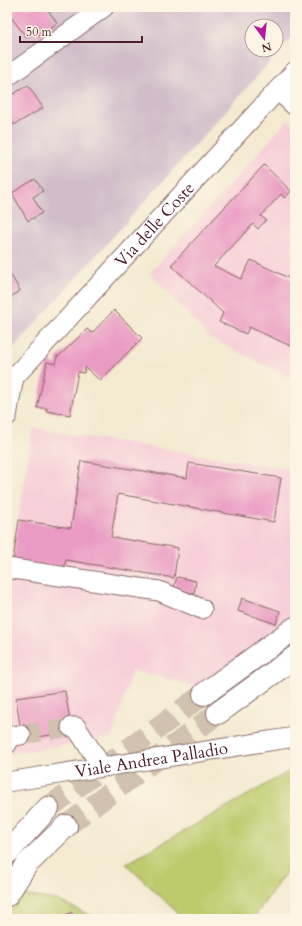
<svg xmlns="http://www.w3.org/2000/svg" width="302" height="926" viewBox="0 0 302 926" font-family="Cardo,serif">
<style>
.built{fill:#f6cfd8}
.industrial{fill:#d1bdca;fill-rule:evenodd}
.green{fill:#bdcb6d;stroke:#84754c}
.building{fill:#ea9bc3}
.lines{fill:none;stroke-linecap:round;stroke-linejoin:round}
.minor-tunnel{stroke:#d1c1af;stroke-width:19;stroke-dasharray:19 10;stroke-linecap:butt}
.highway-tunnel{stroke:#d1c1af;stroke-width:22;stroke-dasharray:22 11;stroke-linecap:butt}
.minor-casing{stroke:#856665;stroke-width:21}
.highway-casing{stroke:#856665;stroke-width:24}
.minor{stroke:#fff;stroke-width:19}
.highway{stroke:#fff;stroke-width:22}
.labels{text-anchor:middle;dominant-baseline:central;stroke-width:3.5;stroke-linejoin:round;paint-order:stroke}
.street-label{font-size:17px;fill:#4a1f2b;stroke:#fcf5e5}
</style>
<rect width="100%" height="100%" fill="#fcf5e5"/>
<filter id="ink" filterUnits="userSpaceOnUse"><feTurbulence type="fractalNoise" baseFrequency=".025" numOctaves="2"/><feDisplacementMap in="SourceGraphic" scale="8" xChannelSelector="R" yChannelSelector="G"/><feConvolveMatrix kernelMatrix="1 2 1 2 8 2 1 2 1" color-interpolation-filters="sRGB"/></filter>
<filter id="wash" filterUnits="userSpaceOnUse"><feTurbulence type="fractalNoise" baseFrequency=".012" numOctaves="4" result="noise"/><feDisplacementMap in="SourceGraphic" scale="16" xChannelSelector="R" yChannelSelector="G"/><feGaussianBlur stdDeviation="0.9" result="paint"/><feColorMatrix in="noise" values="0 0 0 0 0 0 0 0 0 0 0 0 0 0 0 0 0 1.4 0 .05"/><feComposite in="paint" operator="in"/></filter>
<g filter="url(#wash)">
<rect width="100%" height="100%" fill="#f3ead0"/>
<g class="built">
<path d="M288,120L295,126V380L210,338L150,273Z"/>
<path d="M33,428L295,470V618L198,687L132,670L112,738L7,754V576H9Z"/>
</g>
<path class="industrial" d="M7,7H295V34L7,355ZM252,26H276V50H252Z"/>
<g class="green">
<path d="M295,768V859L253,919H184L126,864Z"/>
<path d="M15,894L57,900L98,919H7V907Z"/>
</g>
<g id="blocks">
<g class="building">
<path d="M7,7H46L57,23L39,36L35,32L27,38L7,12Z"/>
<path d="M28,85L43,108L14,125L7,114V98Z"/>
<path d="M264,165L291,191L285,198L281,194L261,216L266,220L258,229L253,224L214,266L241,279L251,260L295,281V348L249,327L246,334L219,322L223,313L171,265Z"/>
<path d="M35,179L43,191L33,197L42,213L28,221L12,193Z"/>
<path d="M7,268L20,291L7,299Z"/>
<path d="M114,310L142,338L100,381L85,367L84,373L78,372L70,415L46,411L47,408H37L47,362L56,364L57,356H59L87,329L92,333Z"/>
<path d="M81,461L187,478L189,463L281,478L274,522L118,494L111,537L178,548L174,578L66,560L64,569L13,560L19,520L71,528Z"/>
<path d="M177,577L196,581L194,594L174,587Z"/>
<path d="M242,598L280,611L276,624L238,611Z"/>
<path d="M65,691L72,732L22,739L16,698Z"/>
<path d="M71,912L76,919H60Z"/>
</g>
</g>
</g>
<g filter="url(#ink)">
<use href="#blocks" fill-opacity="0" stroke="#856665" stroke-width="1"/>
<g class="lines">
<path class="minor-tunnel" d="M21,735L71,727"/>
<g class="highway-tunnel">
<path d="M48,808L204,694"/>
<path d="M66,826L218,713"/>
</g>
<g class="minor-casing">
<g id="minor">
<path d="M7,77L104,7"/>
<path d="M278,90L295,106"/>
<path id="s1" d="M7,385L295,71"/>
<path d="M7,416L14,377"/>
<path d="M7,568L159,591L202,609"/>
<path d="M71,727H76L102,767"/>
<path d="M7,744L11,736L21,735"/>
<path id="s2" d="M7,782L295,737"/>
</g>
</g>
<g class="highway-casing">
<g id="highway">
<path d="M204,694L295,628"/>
<path d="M218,713L295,657"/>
<path d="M7,853L48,808"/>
<path d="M7,895L26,865L66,826"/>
</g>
</g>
<use href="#minor" class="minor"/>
<use href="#highway" class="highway"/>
</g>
</g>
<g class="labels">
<g class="street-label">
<text stroke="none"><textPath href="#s1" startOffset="218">Via delle Coste</textPath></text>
<text stroke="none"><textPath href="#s2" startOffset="146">Viale Andrea Palladio</textPath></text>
</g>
</g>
<rect width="302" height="926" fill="none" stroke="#fcf5e5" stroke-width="24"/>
<g transform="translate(264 38) rotate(165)"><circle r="19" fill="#fcf5e5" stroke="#b59f9b"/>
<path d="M0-3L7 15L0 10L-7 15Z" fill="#b5179e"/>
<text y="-6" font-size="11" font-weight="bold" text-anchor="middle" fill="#4a1f2b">N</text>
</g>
<path d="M20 36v6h122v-6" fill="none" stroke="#4a1f2b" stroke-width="2"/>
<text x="26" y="36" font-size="12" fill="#4a1f2b" stroke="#fcf5e5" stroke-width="3" paint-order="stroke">50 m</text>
</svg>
